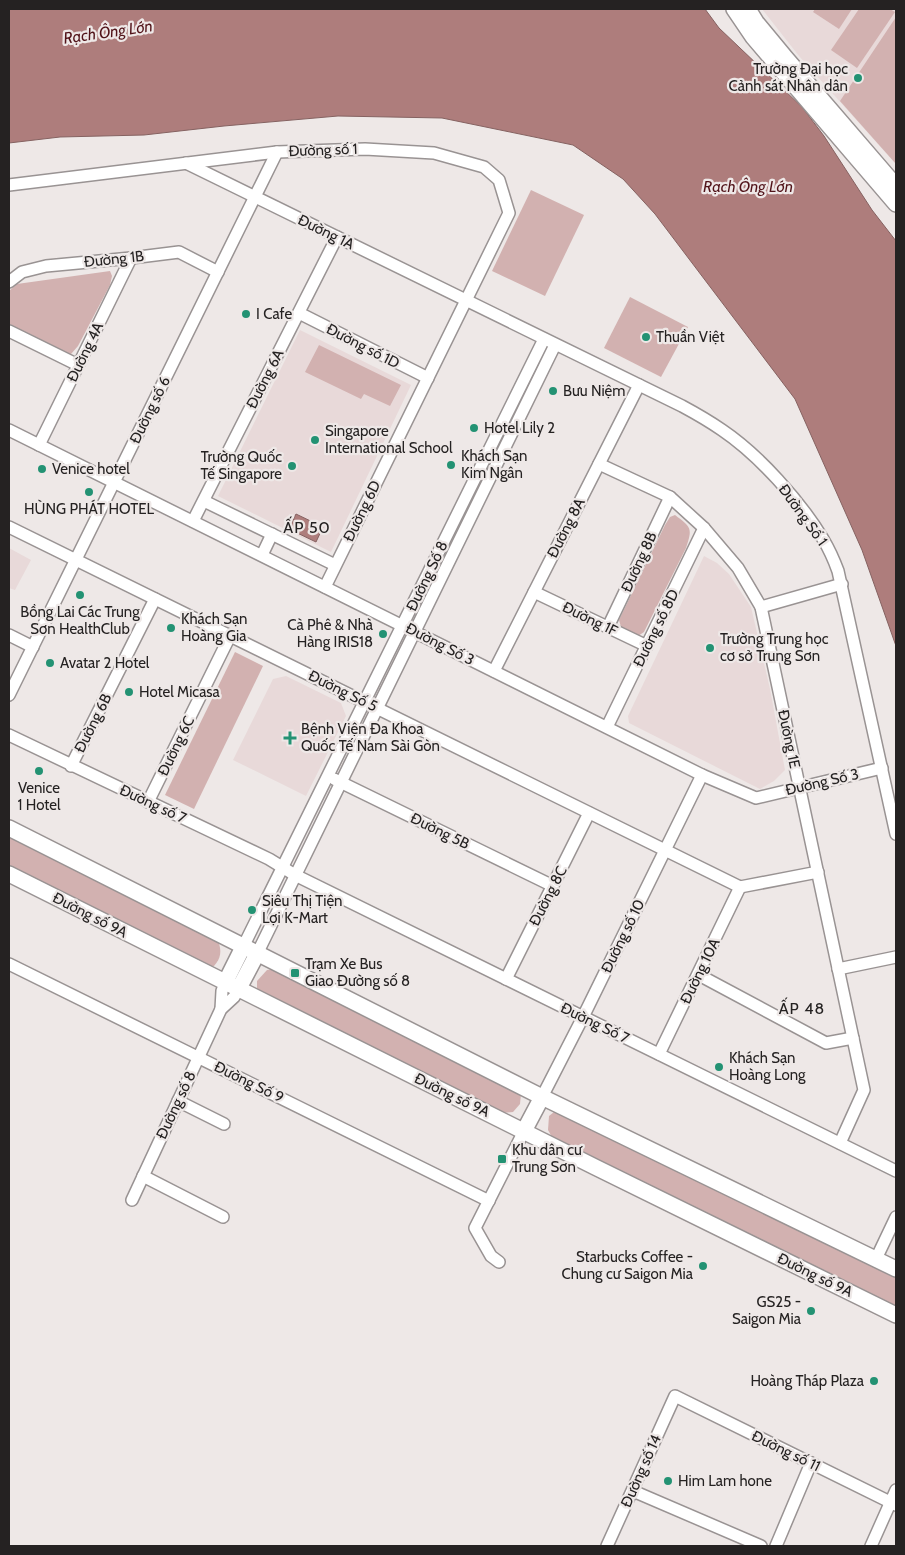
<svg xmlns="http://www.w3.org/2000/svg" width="905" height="1555" viewBox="0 0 905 1555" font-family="Cabin,sans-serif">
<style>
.built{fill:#e8d9d9}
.green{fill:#d2b1b0}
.water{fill:#ae7d7c;stroke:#856261}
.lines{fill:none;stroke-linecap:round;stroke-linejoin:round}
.minor-casing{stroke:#999393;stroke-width:14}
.major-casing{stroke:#999393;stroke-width:18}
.minor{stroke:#fff;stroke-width:11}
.major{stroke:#fff;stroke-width:15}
.poi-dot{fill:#239273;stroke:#eee8e7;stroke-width:2}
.labels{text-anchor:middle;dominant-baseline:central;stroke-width:4.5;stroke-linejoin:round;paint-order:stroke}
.poi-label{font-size:15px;fill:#252222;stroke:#eee8e7;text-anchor:start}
.street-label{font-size:15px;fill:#252222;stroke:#eee8e7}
.water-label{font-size:16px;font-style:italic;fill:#511319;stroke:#eee8e7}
.neighbourhood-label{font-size:16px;letter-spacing:1px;fill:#252222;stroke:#eee8e7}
</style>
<rect width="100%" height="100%" fill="#eee8e7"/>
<g class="built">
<path d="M762,9H896V164L799,56Z"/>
<path d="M300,330L411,385L331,552L218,496Z"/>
<path d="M9,548L31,560L15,590L9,588Z"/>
<path d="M704,556L717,563L729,574L751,607L770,689L785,770L774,781L760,789L629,723L628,716Z"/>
<path d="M286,676L341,703L346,716L306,796L233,760L273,679Z"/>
</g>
<g class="green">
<path d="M815,9H852L839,29L813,12Z"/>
<path d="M859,9H890L895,12L857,68L831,50Z"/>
<path d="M896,17V164L840,101Z"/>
<path d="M531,190L584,215L545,296L492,271Z"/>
<path d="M110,271L112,276L110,285L78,346L71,354L65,353L9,326V291L17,284Z"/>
<path d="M630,297L688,327L661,377L604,348Z"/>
<path d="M319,345L401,385L390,406L364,394L361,399L305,372Z"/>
<path d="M675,515C691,527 693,528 686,548L644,632L638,636L621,627L619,620L665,525L670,517Z"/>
<path d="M235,652L263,666L194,809L165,795Z"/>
<path d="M9,835L218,941C222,951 221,958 214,966L207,967L9,867Z"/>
<path d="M274,969L521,1094L520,1104L513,1112L502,1113L261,995L257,989V981L267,970Z"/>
<path d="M560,1109L896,1274V1309L553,1139L548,1130L549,1116L554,1112Z"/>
</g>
<g class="water">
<path d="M9,9H705L719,28L802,107L824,136L872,210L896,241V646L862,550L795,399L655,214L623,179L573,145L442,118L338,116L224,126L144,135L60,137L9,143Z"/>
<path d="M296,514L323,527L316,542L289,529Z"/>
</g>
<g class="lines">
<g class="minor-casing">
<g id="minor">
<path d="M186,163L682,406C695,413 709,421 722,430C759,455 800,501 823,539C829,549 834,560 838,571L896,834"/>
<path d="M9,185L277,152L365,149L434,153L484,167L499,180L509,213L325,587"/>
<path d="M9,282L22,272L46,266L131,258L179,252L218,272"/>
<path d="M299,313L428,378"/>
<path d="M9,331L78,365"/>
<path d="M9,430L702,775L756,798L882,768"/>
<path d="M39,445L131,258"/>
<path d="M599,464L670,497L704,528L738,568L761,607L864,1090L840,1143"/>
<path d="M204,501L335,565"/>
<path d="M193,521L337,237"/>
<path d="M9,527L740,887L818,872"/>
<path d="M262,555L272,534"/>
<path d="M534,592L647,646"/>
<path d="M761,607L842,584"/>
<path d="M608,627L670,497"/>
<path d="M9,635L33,647"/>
<path d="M494,671L639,385"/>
<path d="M9,695L277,152"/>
<path d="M607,727L704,528"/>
<path d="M9,735L269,859L295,875L896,1171"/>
<path d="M71,766L155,599"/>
<path d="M334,779L553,886"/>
<path d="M148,802L230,636"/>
<path d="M243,947L544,339"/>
<path d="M257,954L555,345"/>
<path d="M9,964L489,1201"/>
<path d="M838,969L896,957"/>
<path d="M699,975L826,1043L853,1038"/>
<path d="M506,979L589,813"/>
<path d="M221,1009L222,991L225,983"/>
<path d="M659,1054L740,887"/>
<path d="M542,1097L583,1017L702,775"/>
<path d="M178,1101L224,1124"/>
<path d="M143,1176L223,1217"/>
<path d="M132,1200L221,1009L234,997L238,990"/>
<path d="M876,1259L896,1217"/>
<path d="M499,1262L491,1256L475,1228L524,1131"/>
<path d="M633,1491L761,1546"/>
<path d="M607,1546L675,1396L896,1505"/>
<path d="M776,1546L811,1463"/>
<path d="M871,1546L896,1490"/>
</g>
</g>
<g class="major-casing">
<g id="major">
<path d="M734,9L753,37L896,204"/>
<path d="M748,9L756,22L785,57L896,186"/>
<path d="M9,828L542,1097L896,1269"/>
<path d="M9,874L595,1167L896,1315"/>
<path d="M225,983L243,947"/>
<path d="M238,990L257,954"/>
<path d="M524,1131L542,1097"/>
</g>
</g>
<use href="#minor" class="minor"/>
<use href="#major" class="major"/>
</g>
<g class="poi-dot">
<circle cx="858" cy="78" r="5"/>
<circle cx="246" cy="314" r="5"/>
<circle cx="646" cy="337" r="5"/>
<circle cx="553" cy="391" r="5"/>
<circle cx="474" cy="428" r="5"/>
<circle cx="315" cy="440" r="5"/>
<circle cx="451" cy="465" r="5"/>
<circle cx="292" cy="466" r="5"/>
<circle cx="42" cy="469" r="5"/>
<circle cx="89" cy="492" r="5"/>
<circle cx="80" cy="595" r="5"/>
<circle cx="171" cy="628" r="5"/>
<circle cx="383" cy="634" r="5"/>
<circle cx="710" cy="648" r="5"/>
<circle cx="50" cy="663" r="5"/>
<circle cx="129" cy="692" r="5"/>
<path d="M287.5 730.5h5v5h5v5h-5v5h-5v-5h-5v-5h5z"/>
<circle cx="39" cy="771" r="5"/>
<circle cx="252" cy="910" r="5"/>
<rect x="290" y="968" width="10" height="10" rx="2.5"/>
<circle cx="719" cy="1067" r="5"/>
<rect x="497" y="1154" width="10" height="10" rx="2.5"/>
<circle cx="703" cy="1266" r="5"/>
<circle cx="811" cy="1311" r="5"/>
<circle cx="874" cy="1381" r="5"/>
<circle cx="668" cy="1481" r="5"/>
</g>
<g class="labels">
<g class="poi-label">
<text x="848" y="69" text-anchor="end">Trường Đại học<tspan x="848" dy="17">Cảnh sát Nhân dân</tspan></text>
<text x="256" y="314">I Cafe</text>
<text x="656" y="337">Thuần Việt</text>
<text x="563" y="391">Bưu Niệm</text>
<text x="484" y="428">Hotel Lily 2</text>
<text x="325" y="431">Singapore<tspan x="325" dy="17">International School</tspan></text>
<text x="461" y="456">Khách Sạn<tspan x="461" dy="17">Kim Ngân</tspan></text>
<text x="282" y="457" text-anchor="end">Trường Quốc<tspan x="282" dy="17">Tế Singapore</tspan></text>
<text x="52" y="469">Venice hotel</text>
<text x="89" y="509" text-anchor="middle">HÙNG PHÁT HOTEL</text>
<text x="80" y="612" text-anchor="middle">Bồng Lai Các Trung<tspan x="80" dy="17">Sơn HealthClub</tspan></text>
<text x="181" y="619">Khách Sạn<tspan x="181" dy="17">Hoàng Gia</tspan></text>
<text x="373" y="625" text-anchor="end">Cà Phê &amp; Nhà<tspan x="373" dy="17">Hàng IRIS18</tspan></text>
<text x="720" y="639">Trường Trung học<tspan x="720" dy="17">cơ sở Trung Sơn</tspan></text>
<text x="60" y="663">Avatar 2 Hotel</text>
<text x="139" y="692">Hotel Micasa</text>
<text x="301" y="729">Bệnh Viện Đa Khoa<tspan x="301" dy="17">Quốc Tế Nam Sài Gòn</tspan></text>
<text x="39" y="788" text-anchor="middle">Venice<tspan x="39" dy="17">1 Hotel</tspan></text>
<text x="262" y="901">Siêu Thị Tiện<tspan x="262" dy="17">Lợi K-Mart</tspan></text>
<text x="305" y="964">Trạm Xe Bus<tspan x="305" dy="17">Giao Đường số 8</tspan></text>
<text x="729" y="1058">Khách Sạn<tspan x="729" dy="17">Hoàng Long</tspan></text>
<text x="512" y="1150">Khu dân cư<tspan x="512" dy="17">Trung Sơn</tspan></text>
<text x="693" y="1257" text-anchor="end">Starbucks Coffee -<tspan x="693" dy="17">Chung cư Saigon Mia</tspan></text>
<text x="801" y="1302" text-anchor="end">GS25 -<tspan x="801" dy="17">Saigon Mia</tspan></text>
<text x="864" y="1381" text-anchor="end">Hoàng Tháp Plaza</text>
<text x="678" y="1481">Him Lam hone</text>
</g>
<g class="street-label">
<text transform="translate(323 150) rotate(-2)">Đường số 1</text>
<text transform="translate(326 232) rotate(26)">Đường 1A</text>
<text transform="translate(114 259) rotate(-6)">Đường 1B</text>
<text transform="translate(363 346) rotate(27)">Đường số 1D</text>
<text transform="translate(85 352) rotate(-64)">Đường 4A</text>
<text transform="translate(265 379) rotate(-63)">Đường 6A</text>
<text transform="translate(150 410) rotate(-64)">Đường số 6</text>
<text transform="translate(362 511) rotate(-64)">Đường 6D</text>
<text transform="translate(803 515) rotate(54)">Đường Số 1</text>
<text transform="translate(566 528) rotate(-63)">Đường 8A</text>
<text transform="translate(639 562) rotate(-65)">Đường 8B</text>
<text transform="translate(427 576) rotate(-64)">Đường Số 8</text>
<text transform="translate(590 619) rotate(26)">Đường 1F</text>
<text transform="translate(656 628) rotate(-64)">Đường số 8D</text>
<text transform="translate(440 644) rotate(27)">Đường Số 3</text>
<text transform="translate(343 691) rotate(26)">Đường Số 5</text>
<text transform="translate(93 723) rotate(-63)">Đường 6B</text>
<text transform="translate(789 739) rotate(78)">Đường 1E</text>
<text transform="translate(176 746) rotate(-64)">Đường 6C</text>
<text transform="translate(822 782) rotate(-13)">Đường Số 3</text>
<text transform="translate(153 804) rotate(25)">Đường số 7</text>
<text transform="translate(440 831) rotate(26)">Đường 5B</text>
<text transform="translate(548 896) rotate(-63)">Đường 8C</text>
<text transform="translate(90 915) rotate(27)">Đường số 9A</text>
<text transform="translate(623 936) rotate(-64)">Đường số 10</text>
<text transform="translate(700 971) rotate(-64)">Đường 10A</text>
<text transform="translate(595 1023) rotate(26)">Đường Số 7</text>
<text transform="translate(249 1082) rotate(26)">Đường Số 9</text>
<text transform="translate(452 1095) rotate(26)">Đường số 9A</text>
<text transform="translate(176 1105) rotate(-65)">Đường số 8</text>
<text transform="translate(815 1275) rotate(26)">Đường số 9A</text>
<text transform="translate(786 1451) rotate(26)">Đường số 11</text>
<text transform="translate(641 1471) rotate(-66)">Đường số 14</text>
</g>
<g class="water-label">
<text transform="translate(108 32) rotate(-8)">Rạch Ông Lớn</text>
<text x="748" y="186">Rạch Ông Lớn</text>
</g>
<g class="neighbourhood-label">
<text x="307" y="527">ẤP 50</text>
<text x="802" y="1008">ẤP 48</text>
</g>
</g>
<rect width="905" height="1555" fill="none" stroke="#252222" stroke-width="20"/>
</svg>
